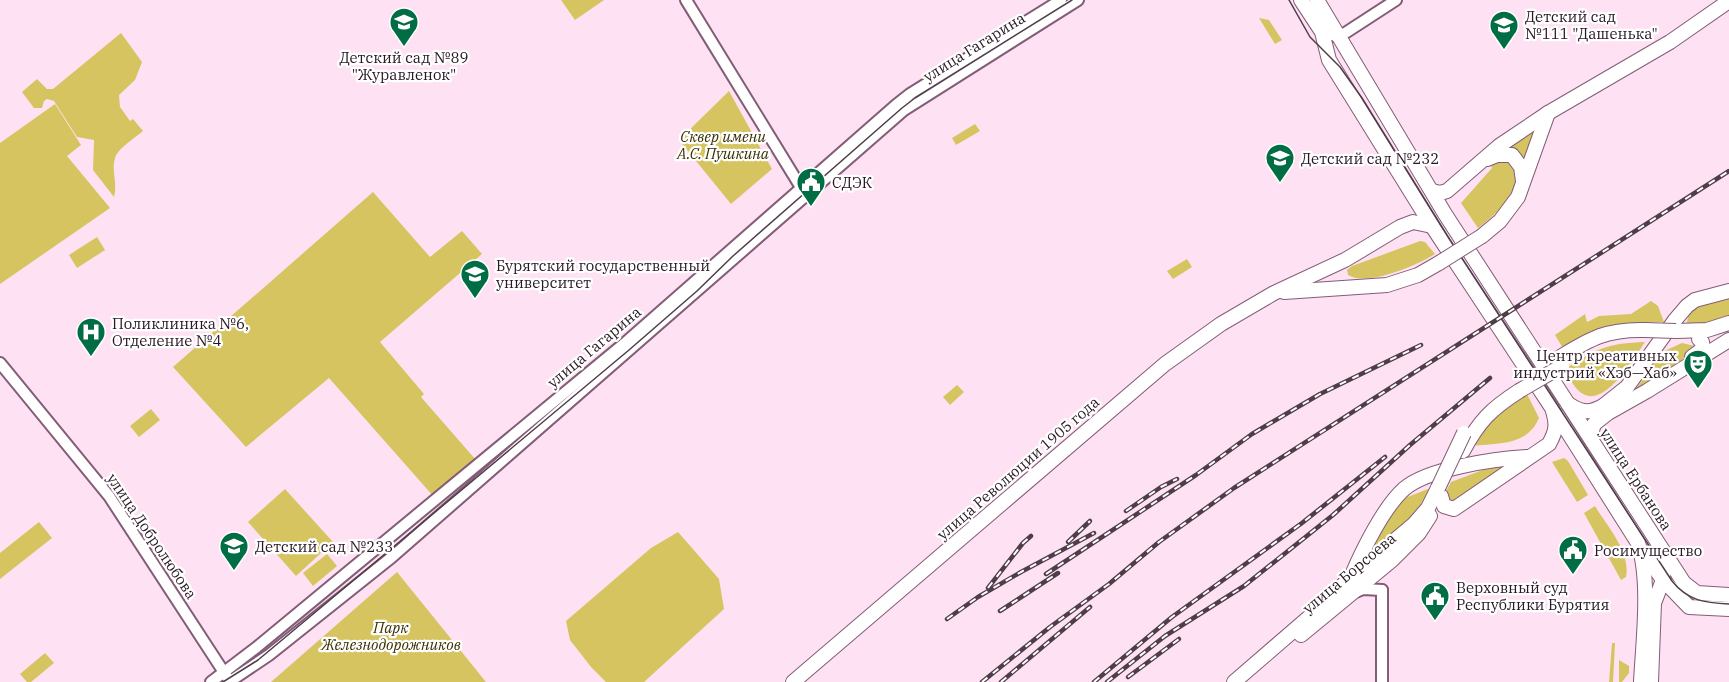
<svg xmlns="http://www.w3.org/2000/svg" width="1729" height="682" viewBox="0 0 1729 682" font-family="'IBM Plex Serif',serif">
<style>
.green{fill:#d6c460}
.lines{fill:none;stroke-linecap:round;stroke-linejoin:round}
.minor-casing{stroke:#835c76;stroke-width:14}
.major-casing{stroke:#835c76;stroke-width:16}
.minor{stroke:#fff;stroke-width:10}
.major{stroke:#fff;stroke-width:14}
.tram{stroke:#4f3d49;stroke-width:1.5}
.rail-casing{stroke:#4f3d49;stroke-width:4.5}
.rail{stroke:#fff;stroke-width:2;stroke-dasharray:7;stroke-linecap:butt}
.major-bridge-casing{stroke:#835c76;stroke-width:16;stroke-linecap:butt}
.major-bridge{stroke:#fff;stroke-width:14}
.labels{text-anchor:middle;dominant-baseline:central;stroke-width:4.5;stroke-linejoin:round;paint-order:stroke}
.poi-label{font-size:15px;fill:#281823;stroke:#fff;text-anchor:start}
.street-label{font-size:15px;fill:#281823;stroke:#fff}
.park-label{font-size:15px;font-style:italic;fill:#383000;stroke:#fff}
</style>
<rect width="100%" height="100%" fill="#fee2f3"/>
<g class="green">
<path d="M561,0H604L575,20Z"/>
<path d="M1259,18L1269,20L1282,40L1275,44Z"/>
<path d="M121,33L142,62L135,80L119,95L120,107L130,121L133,119L143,131C135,138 118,148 115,158C111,170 118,184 114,197L93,170L94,140L77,137L54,101L47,99L44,101L42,108H34L22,92L37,79L47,89H53Z"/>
<path d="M729,91L772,169L731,204L679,140Z"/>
<path d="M55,104L81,145L67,156L110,208L0,284V143Z"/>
<path d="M975,124L980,131L956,145L952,138Z"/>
<path d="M1536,130L1524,165L1507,149Z"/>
<path d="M1510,158L1519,175C1511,199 1498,213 1478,228L1461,203L1492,168L1490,164L1497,159Z"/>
<path d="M373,192L430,257L462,231L482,254L380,342L424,394L421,397L476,460L434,497L329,378L246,447L173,367Z"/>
<path d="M97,237L105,250L77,268L69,255Z"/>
<path d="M1420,241L1425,242L1435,254C1418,265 1367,287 1348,275L1347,270L1352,266Z"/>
<path d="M1187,259L1192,267L1173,279L1167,271Z"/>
<path d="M1729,297V316L1717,322L1686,327L1689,312L1695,308Z"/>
<path d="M1651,301L1658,306L1664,322C1616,322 1605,327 1564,350L1555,335L1585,314L1587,322L1599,316L1631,314Z"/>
<path d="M1645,342C1635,357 1608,404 1585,395C1575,391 1570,378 1565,369C1595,349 1608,343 1645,342Z"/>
<path d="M1682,343L1695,346V351L1634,392L1662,352Z"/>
<path d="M957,385L964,392L950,405L943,397Z"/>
<path d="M1527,394L1539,418C1527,447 1495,443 1468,446L1502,409Z"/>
<path d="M151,409L160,420L139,437L130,426Z"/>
<path d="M1564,458L1568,461L1588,495L1577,502L1552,462Z"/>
<path d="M1506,464L1493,476L1450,503L1445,493L1451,482L1488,468Z"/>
<path d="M1433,487C1416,515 1392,535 1368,558L1365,555L1400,500Z"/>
<path d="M285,489L333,542L296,576L248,522Z"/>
<path d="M1595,506C1607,526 1631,552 1626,577L1621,580L1584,513Z"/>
<path d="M39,522L52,538L0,579V553Z"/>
<path d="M678,532L719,579L724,609L644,682H606L591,667L570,640L566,621L651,548Z"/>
<path d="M327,554L337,566L313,586L303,573Z"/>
<path d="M397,572L486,682H271Z"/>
<path d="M1612,643H1615L1613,682H1609Z"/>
<path d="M45,653L54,663L31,682H27L20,674Z"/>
<path d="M1619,660L1629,666V673L1622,682H1619Z"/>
</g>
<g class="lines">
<g class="minor-casing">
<g id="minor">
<path d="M686,0L805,194"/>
<path d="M1332,35L1339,37L1396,0"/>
<path d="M0,363L109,496L227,677"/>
<path d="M1353,593L1363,589L1382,590"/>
<path d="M211,682L257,647L626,342L896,105L910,94L1061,0"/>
<path d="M229,682L269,655L392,557L904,110L1078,0"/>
<path d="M1382,682V590"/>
</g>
</g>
<g class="major-casing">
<g id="major">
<path d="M1301,0L1322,32L1329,60L1432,226L1552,408C1557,423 1557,430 1549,444L1454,509L1444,506L1441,496"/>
<path d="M1317,0L1445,214L1684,583L1697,593L1729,595"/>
<path d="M1487,159L1497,155H1512L1521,167L1523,181"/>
<path d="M1432,191L1440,193L1447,191L1499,146L1548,113L1670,42L1729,1"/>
<path d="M1482,236L1500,221L1518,197L1548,113"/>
<path d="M1284,292L1387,285L1418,275L1439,263"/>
<path d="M1676,331L1707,330L1729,323"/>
<path d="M1692,357L1703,349L1702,342L1699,339"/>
<path d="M1557,359C1590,339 1605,329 1645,330"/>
<path d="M1570,405C1588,416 1592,411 1610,403"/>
<path d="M1603,406L1627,387L1675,320L1687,306L1695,300L1729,291"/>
<path d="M1557,415L1638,543C1651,581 1643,641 1641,682"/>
<path d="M1590,437L1594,424L1608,413L1647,391L1729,340"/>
<path d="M1463,451C1479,421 1491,409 1519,391"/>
<path d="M1644,552L1663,580L1689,607L1729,609"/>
<path d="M1352,575C1363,549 1384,507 1404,489C1428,468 1496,459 1527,457"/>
<path d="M1301,635L1392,560L1419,533L1430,516"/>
<path d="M793,682L1165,364L1221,324L1274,293L1345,260L1400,227L1413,222L1432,226"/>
<path d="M1234,682L1322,606L1351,577L1414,524L1428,508L1438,488"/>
<path d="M1651,682L1654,603L1663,580L1664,554"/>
</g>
</g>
<use href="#minor" class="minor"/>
<use href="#major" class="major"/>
<g class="tram">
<path d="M1289,0L1310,37L1340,67L1362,98L1450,240L1672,581C1688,601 1705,603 1729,604"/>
<path d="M223,682L258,660L288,635L629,350L697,291L733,256L902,108L915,98L1072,0"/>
</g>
<g class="rail-casing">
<g id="rail">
<path d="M1126,511L1161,487L1177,479"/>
<path d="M1068,542L1090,521"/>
<path d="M1046,574L1196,475L1252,434L1320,394L1421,345"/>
<path d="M988,588L1023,543L1031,536"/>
<path d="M1000,611L1058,573"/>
<path d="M947,619L978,597L1021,572L1094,533"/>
<path d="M1128,677L1179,639"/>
<path d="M982,682L1050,627L1109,584L1159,542L1234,488L1729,171"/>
<path d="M1001,682L1090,607"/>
<path d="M1094,682L1172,617L1302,523L1385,457"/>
<path d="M1107,682L1165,636L1244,586L1333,515L1410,445L1490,378"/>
</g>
</g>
<use href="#rail" class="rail"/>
<g class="major-bridge-casing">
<g id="major-bridge">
<path d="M1439,263L1482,236"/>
<path d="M1645,330L1676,331"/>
<path d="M1519,391L1562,366"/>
<path d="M1438,488L1464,433"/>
</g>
</g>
<use href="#major-bridge" class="major-bridge"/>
</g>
<defs>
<g id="school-pin" transform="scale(1.5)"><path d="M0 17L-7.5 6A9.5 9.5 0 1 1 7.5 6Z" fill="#006d45" stroke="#fff"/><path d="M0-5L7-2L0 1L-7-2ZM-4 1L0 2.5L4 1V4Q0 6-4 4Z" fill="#fff"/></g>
<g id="civic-pin" transform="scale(1.5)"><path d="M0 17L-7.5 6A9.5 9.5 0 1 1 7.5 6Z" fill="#006d45" stroke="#fff"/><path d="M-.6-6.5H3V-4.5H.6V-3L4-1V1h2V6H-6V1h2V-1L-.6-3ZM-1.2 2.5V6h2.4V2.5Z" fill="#fff"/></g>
<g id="university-pin" transform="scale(1.5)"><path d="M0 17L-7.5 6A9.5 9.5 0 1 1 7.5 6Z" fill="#006d45" stroke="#fff"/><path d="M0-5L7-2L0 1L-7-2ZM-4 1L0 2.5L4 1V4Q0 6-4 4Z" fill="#fff"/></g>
<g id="hospital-pin" transform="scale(1.5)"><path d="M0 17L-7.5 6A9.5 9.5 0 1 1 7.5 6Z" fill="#006d45" stroke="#fff"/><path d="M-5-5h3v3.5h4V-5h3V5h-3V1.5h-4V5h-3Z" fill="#fff"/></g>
<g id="theatre-pin" transform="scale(1.5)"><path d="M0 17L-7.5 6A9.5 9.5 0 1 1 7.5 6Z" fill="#006d45" stroke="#fff"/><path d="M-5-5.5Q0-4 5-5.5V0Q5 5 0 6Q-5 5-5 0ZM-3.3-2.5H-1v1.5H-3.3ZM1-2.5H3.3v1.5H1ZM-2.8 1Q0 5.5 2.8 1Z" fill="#fff"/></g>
</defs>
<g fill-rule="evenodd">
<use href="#school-pin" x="404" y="22"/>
<use href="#school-pin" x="1504" y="25"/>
<use href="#school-pin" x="1280" y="158"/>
<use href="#civic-pin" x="811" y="182"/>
<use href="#university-pin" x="475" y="274"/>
<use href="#hospital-pin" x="91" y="332"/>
<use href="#theatre-pin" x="1698" y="364"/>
<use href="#school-pin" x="234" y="546"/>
<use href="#civic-pin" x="1573" y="550"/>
<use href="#civic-pin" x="1435" y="596"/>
</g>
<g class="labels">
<g class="poi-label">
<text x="1525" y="16">Детский сад<tspan x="1525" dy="17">№111 "Дашенька"</tspan></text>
<text x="404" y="57" text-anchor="middle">Детский сад №89<tspan x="404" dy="17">"Журавленок"</tspan></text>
<text x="1301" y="158">Детский сад №232</text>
<text x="832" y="182">СДЭК</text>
<text x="496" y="265">Бурятский государственный<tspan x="496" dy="17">университет</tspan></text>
<text x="112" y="323">Поликлиника №6,<tspan x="112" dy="17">Отделение №4</tspan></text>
<text x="1677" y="355" text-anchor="end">Центр креативных<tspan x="1677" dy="17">индустрий «Хэб—Хаб»</tspan></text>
<text x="255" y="546">Детский сад №233</text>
<text x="1594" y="550">Росимущество</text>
<text x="1456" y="587">Верховный суд<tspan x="1456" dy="17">Республики Бурятия</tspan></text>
</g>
<g class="street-label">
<text transform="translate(974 47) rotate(-32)">улица Гагарина</text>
<text transform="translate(594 347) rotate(-40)">улица Гагарина</text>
<text transform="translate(1018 468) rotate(-41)">улица Революции 1905 года</text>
<text transform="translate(1636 479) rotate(57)">улица Ербанова</text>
<text transform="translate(152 536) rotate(56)">улица Добролюбова</text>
<text transform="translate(1349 573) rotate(-40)">улица Борсоева</text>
</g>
<g class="park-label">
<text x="723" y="136">Сквер имени<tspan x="723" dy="17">А.С. Пушкина</tspan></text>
<text x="391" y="627">Парк<tspan x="391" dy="17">Железнодорожников</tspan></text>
</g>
</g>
</svg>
